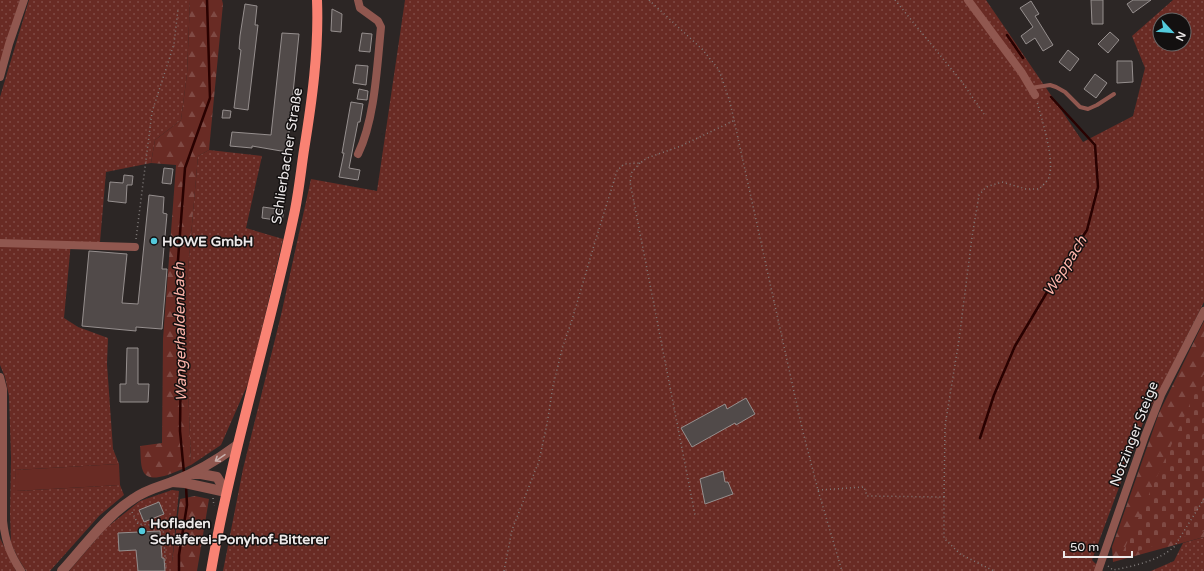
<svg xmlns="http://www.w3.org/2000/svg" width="1204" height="571" viewBox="0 0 1204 571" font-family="'Varela Round',sans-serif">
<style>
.grass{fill:url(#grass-dots);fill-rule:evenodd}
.forest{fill:url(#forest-firs)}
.cemetery{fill:url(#cemetery-stones)}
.garden{fill:#692b24}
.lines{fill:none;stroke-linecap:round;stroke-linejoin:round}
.stream{stroke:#290201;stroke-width:2.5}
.building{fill:#514a49;stroke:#968f8e}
.path{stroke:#817c7b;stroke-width:1.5;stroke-dasharray:1 3;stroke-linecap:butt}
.service{stroke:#90574f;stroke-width:4}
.minor{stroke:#90574f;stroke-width:8}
.tertiary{stroke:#90574f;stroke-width:10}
.primary{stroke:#f98273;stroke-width:10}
.oneway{stroke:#c8afab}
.poi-dot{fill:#53cadc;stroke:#131010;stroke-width:1.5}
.labels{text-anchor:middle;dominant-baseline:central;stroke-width:3;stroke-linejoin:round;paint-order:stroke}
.street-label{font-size:14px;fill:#ede9e9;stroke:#131010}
.poi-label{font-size:14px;font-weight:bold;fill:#ede9e9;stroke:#131010;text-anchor:start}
.water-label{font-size:15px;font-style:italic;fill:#fdb4aa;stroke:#131010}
</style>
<defs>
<pattern id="grass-dots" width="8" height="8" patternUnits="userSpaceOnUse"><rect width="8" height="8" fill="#692b24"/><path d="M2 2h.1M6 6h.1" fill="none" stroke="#7f4a44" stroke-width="1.8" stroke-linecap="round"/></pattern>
<pattern id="forest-firs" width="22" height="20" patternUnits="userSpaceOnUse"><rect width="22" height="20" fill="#692b24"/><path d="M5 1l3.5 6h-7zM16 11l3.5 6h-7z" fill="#7f4a44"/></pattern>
<pattern id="cemetery-stones" width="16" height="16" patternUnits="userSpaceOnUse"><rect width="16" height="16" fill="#692b24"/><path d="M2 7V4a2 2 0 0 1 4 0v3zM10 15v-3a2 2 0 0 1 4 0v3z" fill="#7f4a44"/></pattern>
</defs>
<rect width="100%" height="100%" fill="#2c2625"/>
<g class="grass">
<path d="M0,0H20L0,64Z"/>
<path d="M29,0H190L187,74L181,120L155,140L151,163L106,172L100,242H71L64,318L78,327L108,338L107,364L113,449L119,464L15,470L17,491L120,485L124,495L99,516L50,571H26L18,558L11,543L10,514L11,458L9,396L5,377L0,365V97Z"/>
<path d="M405,0H986L1083,142L1133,116L1145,68L1132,36L1173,0H1204V302L1143,423L1092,560L1103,571H223L243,469L281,315L311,179L377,191ZM1160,20H1184V44H1160Z"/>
<path d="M209,150L262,156L246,228L283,239L250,379L221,445L191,465L187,357V281L198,156Z"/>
<path d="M172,490L179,491L172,562V571H69L106,528L140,501Z"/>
<path d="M0,534V538L16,571H0Z"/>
<path d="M1204,537V571H1151L1174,561L1183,543Z"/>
</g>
<g class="forest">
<path d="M190,0H222L223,4L209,150L198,156L187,281V357L191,465C181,469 150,487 143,471C140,464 141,453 140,446L162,443L163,339L176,165L151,163L155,140L181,120L187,74Z"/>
<path d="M1204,321V537L1113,562L1112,547L1159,413Z"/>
<path d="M195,496L209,499L197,571H172V562L180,499Z"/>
</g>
<path class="cemetery" d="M1204,373V531L1121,556Z"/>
<path class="garden" d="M119,464L120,485L16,491L15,470Z"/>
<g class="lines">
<g class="stream">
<path d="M1007,35L1023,58"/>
<path d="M980,438L994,395L1015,346L1056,277L1087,230L1098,187L1095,145L1051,97"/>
<path d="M184,473L180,431L181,352L177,273L185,168L210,98L207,0"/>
<path d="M179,571V555L187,505L186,486"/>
</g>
</g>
<g class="building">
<path d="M1091,0H1103V24H1092Z"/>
<path d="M1133,0H1151L1133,13L1127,4Z"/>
<path d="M1031,1L1039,14L1035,16L1053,45L1043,51L1035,38L1026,44L1021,36L1033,27L1020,8Z"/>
<path d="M245,4L257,6L255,25H258L248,110L234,108L241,50L239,49L240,36Z"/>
<path d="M332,9L342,14L341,32L331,31Z"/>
<path d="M1110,32L1119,40L1108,53L1098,44Z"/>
<path d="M282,33L299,34L287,152L252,146V148L230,146L232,132L271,135Z"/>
<path d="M362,33L372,34L370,52L359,51Z"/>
<path d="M1068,50L1079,59L1070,71L1059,62Z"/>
<path d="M1117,61H1132L1133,82L1117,83Z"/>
<path d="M356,65L368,66L366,85L353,83Z"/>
<path d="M1095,74L1107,83L1096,98L1084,89Z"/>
<path d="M359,89L368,91L367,100L357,99Z"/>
<path d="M351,102L363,104L360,122H358L349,168L360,170L358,180L339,177L344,153H342Z"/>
<path d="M223,110L231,111L230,118H222Z"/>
<path d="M164,168L173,169L171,184L162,183Z"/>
<path d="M124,175L133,176L132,185H127L126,203L108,201L110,182L123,183Z"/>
<path d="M149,195L164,197L163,213L167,214L162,269H167L162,329L136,327V331L82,326L89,251L127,254L122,303L138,304Z"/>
<path d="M263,207L284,210L282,221L262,218Z"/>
<path d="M127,348H138V384H149L148,402H120V384H126Z"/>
<path d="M746,398L755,414L736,425L735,423L692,447L681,428L725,404L727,409Z"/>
<path d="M723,471L725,482H728L733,494L705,504L700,479Z"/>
<path d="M159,502L164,514L144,522L139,510Z"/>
<path d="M160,531L162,558H164L165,571H138L136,550L119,551L118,533Z"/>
</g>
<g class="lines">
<g class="path">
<path d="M649,0L703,50L719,70L730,102L802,428L818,490L842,571"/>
<path d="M895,0L962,82L984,114"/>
<path d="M640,163L632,172L630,182L695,515"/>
<path d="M136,239L152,112L174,44L178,9"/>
<path d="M818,490L864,487L867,496L944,497V538L960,554L994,571"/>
<path d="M944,497L945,426L959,340L972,237L979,195L986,187L1002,182L1026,189H1039C1042,186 1048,181 1049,177C1055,160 1042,120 1037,102"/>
<path d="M213,498L214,506"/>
<path d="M132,512L138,524L163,526L166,571"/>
<path d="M1108,566L1113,570C1134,566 1158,561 1174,547L1204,499"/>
<path d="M504,571L512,530L539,461L547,424L553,386L562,349L572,320L595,242L617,171L624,164L640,163L647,158L681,146L733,121"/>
</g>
<path class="service" d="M1031,88L1050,85L1056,87L1065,92L1080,107L1088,109L1097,105L1114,94"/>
<g class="minor">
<path d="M358,0L360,8L378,21L381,27C377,66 375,119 358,154"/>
<path d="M968,0L1022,73L1035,95"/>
<path d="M0,77L9,44L24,0"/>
<path d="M0,243L135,247"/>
<path d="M0,377L3,389V521C5,541 10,554 21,571"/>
<path d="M1098,571L1145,436L1161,395L1204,311"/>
</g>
<g class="tertiary">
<path d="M193,474H201L217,477L226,492"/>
<path d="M172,482L185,483L226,492"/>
<path d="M62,571C84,547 105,517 133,499C145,490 158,487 172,482C195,473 216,461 236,446"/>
</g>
<path class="primary" d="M211,571C232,449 270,331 295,210C299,190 301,170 304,150C312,101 319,50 317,0"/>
</g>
<defs><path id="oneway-shaft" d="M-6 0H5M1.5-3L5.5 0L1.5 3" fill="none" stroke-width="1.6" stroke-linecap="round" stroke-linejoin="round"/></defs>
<use class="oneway" href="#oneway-shaft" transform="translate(220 458) rotate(146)"/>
<g class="poi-dot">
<circle cx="154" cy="241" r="4"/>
<circle cx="142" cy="531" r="4"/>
</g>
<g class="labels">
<g class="street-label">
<text transform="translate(287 156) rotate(-81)">Schlierbacher Straße</text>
<text transform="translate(1134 434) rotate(-69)">Notzinger Steige</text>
</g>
<g class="poi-label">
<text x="162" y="241">HOWE GmbH</text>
<text x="150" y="523">Hofladen<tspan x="150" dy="16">Schäferei-Ponyhof-Bitterer</tspan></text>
</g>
<g class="water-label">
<text transform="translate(1065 266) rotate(-58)">Weppach</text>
<text transform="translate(180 332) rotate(-91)">Wangerhaldenbach</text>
</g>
</g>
<g transform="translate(1172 32) rotate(116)"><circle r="19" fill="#131010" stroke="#6a6767"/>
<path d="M0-3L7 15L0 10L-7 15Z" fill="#53cadc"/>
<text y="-6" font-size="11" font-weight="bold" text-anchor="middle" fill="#ede9e9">N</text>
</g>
<path d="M1064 551v6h68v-6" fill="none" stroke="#ede9e9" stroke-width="2"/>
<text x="1070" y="551" font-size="12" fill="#ede9e9" stroke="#131010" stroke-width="3" paint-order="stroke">50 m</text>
</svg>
